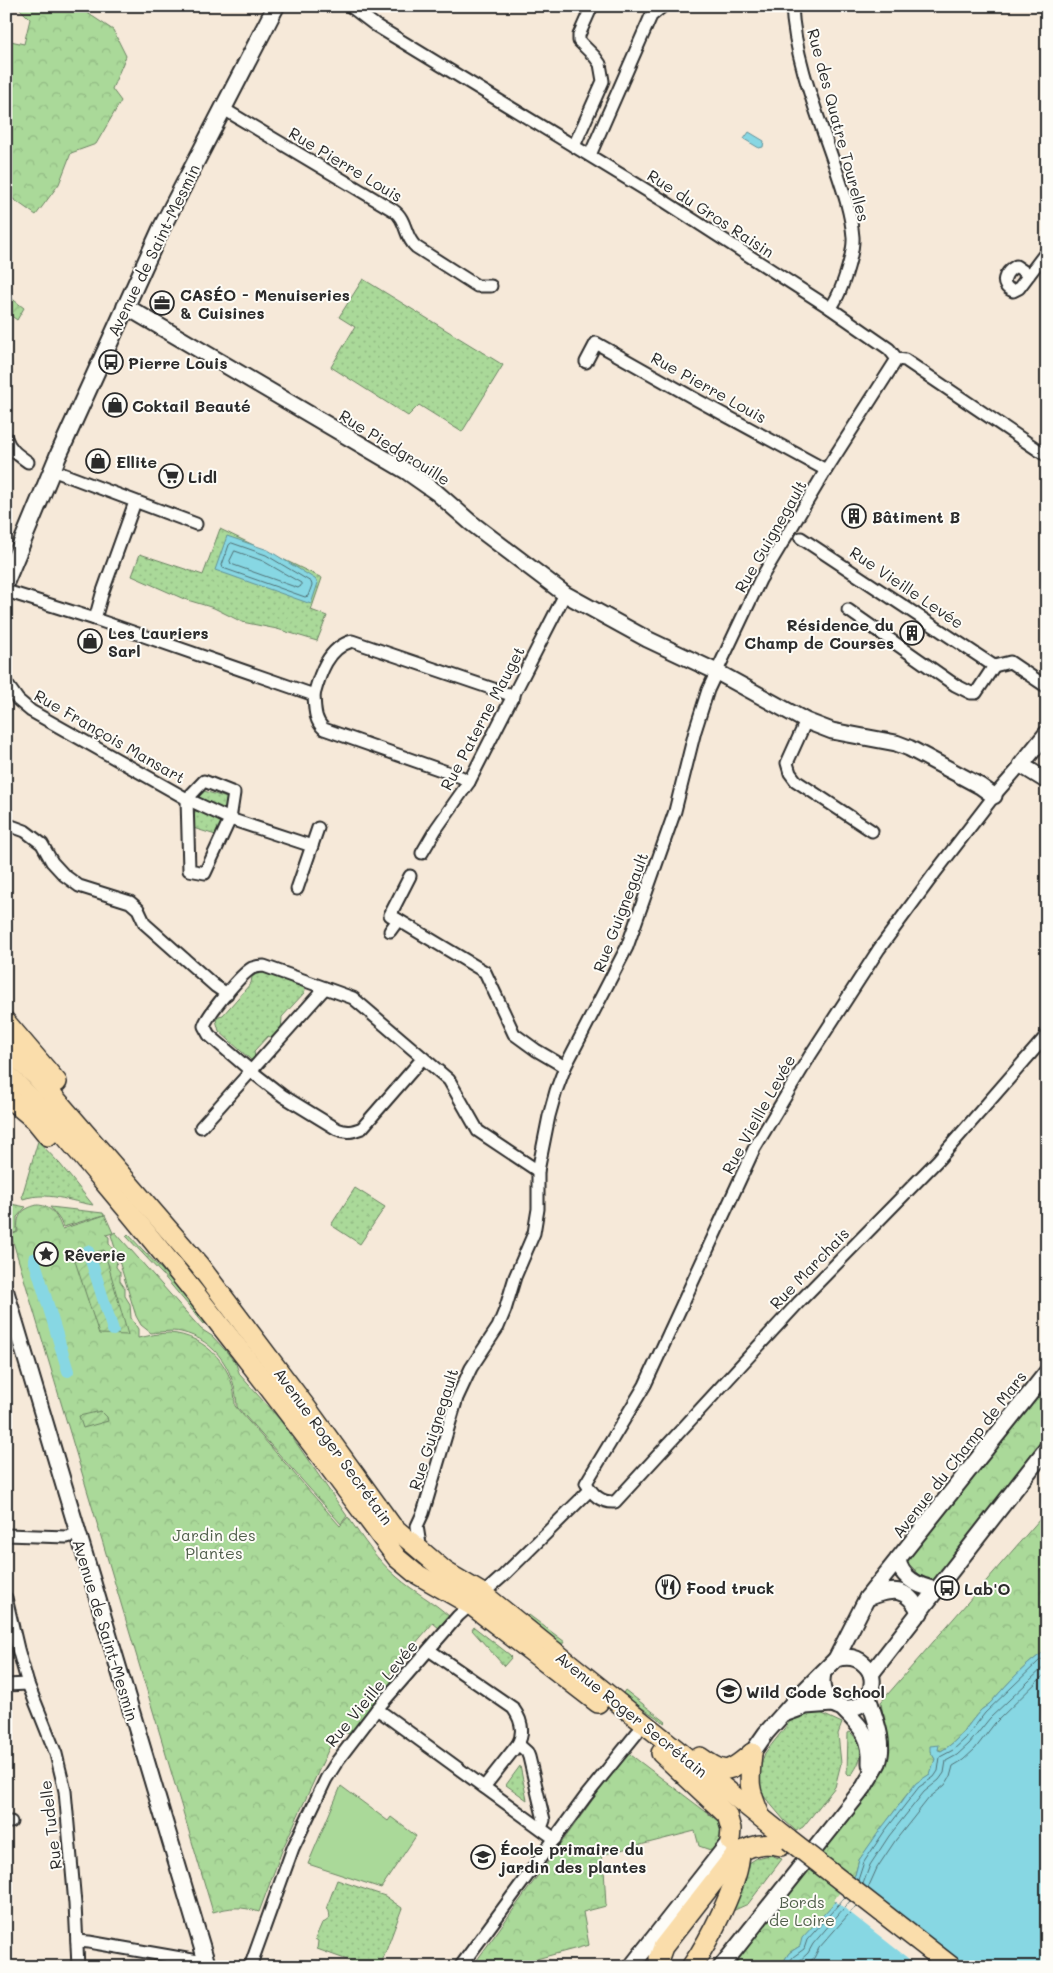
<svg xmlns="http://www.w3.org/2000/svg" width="1053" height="1973" viewBox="0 0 1053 1973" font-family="Mali,sans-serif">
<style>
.grass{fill:url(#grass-dots);stroke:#6a8262}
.forest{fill:url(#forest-crowns);stroke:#6a8262}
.garden{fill:url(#garden-furrows);stroke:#6a8262}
.pitch{fill:#aad999;stroke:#6a8262}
.water{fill:#87d7e3;stroke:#629299}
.pier{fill:#f6e9d9}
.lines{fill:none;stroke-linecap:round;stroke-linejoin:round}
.shore{stroke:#507075;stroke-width:1}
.canal{stroke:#87d7e3;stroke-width:12}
.minor-casing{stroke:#2b2b2b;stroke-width:15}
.tertiary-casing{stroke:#2b2b2b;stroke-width:19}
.secondary-casing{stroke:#2b2b2b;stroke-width:20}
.primary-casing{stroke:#2b2b2b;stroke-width:22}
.minor{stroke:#fdfcf7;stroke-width:11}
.tertiary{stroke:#fdfcf7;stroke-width:15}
.secondary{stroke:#fdfcf7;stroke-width:16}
.primary{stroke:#faddab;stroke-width:19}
.primary-bridge-casing{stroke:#2b2b2b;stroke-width:22;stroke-linecap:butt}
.primary-bridge{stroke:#faddab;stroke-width:19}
.labels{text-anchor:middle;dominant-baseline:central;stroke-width:4;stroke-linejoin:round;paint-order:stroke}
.street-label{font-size:16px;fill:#2b2b2b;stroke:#fdfcf7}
.poi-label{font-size:16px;font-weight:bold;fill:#2b2b2b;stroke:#fdfcf7;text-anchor:start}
.park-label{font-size:16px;fill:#515f4c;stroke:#fdfcf7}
</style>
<defs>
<pattern id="grass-dots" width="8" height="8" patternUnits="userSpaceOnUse" patternTransform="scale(1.25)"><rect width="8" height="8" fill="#aad999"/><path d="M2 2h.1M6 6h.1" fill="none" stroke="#92ba84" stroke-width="1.8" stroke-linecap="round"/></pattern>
<pattern id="forest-crowns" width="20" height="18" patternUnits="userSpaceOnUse" patternTransform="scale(1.25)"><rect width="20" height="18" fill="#aad999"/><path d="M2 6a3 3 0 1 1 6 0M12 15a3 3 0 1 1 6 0" fill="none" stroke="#92ba84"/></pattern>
<pattern id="garden-furrows" width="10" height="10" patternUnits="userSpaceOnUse" patternTransform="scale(1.25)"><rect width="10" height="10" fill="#aad999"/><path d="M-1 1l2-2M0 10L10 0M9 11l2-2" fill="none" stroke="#92ba84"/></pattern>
</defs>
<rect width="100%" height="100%" fill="#f6e9d9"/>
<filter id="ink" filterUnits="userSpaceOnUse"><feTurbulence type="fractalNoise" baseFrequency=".02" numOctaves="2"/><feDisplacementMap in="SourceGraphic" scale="10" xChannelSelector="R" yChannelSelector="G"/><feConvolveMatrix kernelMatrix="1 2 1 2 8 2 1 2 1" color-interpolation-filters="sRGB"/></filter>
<g filter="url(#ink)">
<g class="grass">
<path d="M363,279L503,365L462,432L419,405L408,416L331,367L355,327L339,317Z"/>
<path d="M220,529L322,578L311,610L327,616L317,641L277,629L242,622L214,608L184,599L132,576L140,554L203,575Z"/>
<path d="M201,790L230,799L225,812L203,803L199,798Z"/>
<path d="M200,811L223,823L219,836L193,828L194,812Z"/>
<path d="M261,971L268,972L303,987L305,990L304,993L282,1017L281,1032L273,1038L268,1036L254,1051L255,1058L252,1061L219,1031L216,1020L219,1016L223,1015L251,983L252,977Z"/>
<path d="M38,1141L60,1164L93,1205C69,1201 48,1191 23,1199L22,1196Z"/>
<path d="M355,1188L385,1207L360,1244L331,1225Z"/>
<path d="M6,1203L26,1207L17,1217V1232L11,1234L6,1217Z"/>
<path d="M50,1207L103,1213L104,1215L63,1227L60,1220Z"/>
<path d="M128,1234L176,1285L207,1322L204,1324L162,1274L126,1236Z"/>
<path d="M529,1615L565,1642L563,1645L554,1642L525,1619Z"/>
<path d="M474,1627L510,1655L511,1658L504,1666L472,1630Z"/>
<path d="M625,1690L666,1722L665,1723L622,1695Z"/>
<path d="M811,1712H818L842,1723L838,1734L841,1763L835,1787L803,1827L796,1831L784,1820L762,1794L759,1781L760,1768L765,1753L791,1720Z"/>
<path d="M850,1732C865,1746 863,1759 852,1774L849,1775L847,1773L848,1733Z"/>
<path d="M520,1766L527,1800L506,1785Z"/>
<path d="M770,1855L782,1859L748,1904L728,1913L749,1863L757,1858Z"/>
<path d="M337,1880L385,1896L402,1908L380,1967H367L317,1949L318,1941L315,1939L322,1923L325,1922L330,1918L329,1911L326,1909Z"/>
</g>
<g class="forest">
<path d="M17,6H77L113,30L126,56L112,89L121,101L96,144L71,153L59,184L36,215L6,194V40L24,44L30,19Z"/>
<path d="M37,1205C51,1205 58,1217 62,1229L105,1215L113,1233L106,1235L109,1237V1244L113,1249L112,1254L117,1260L116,1267L120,1272V1281L125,1288V1296L130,1304L131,1318L138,1329V1338C149,1336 158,1333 169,1333C207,1335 236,1369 235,1406L340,1526L348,1517C363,1539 377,1560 397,1577C414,1592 433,1601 450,1617L440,1629L433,1623L389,1674L396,1680L351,1734L337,1731L283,1848L259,1912C242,1906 230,1907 213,1912L11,1235L18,1232C16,1216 21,1209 37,1205Z"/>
<path d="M115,1232L201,1329L212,1336L226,1351L236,1364L240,1375L281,1421L347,1516L341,1524L237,1407C236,1373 217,1340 181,1332C172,1330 160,1332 151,1333L141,1325L136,1316L111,1235Z"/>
<path d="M1047,1386V1437L935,1583L920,1575L906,1561Z"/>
<path d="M1047,1511V1650C1026,1663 1009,1682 993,1700C990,1704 985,1707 981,1710C967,1725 960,1741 941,1751L938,1749L930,1751L935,1759L933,1769L930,1774L916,1784L904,1798L859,1860L855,1875L835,1902L800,1946L789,1953L780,1967H732L875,1786C890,1759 885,1732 881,1702Z"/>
<path d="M627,1752L722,1824L724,1834L713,1851L699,1846L695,1831L601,1855L604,1868L606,1906L583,1912L589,1945L514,1965V1967H472Z"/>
</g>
<g class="garden">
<path d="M6,294L24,308L17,320L6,312Z"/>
<path d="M104,1250L128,1335L99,1334L74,1258Z"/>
<path d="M101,1411L107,1417L108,1421L83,1428L79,1416Z"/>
</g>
<path class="pitch" d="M341,1786L388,1821L391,1817L416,1836L381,1888L308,1864Z"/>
<g class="water">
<path d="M749,132L764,141L763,147L759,148L744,139Z"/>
<path d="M227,536L268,550L315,579L318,583L311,604L215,570Z"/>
<path d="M1047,1650V1967H780L789,1953L800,1946L802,1938L835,1902L855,1875L859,1860L880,1830L916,1783L930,1774L935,1759L930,1751V1746L939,1745L938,1750L941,1751C960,1741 967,1725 981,1710C985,1707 990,1704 993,1700C1009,1682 1026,1663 1047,1650Z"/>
</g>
<path class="pier" d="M851,1877L965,1967H919L834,1900Z"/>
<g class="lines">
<g class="shore">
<path d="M232,543L266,555L311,582L312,585L308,596L305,597L223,568L222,565L229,545Z"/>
<path d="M235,551L263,561L301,583V586L298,588L231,564L230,561Z"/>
<path d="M858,1880L864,1862L884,1832L919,1787L934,1777L938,1771L940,1757L953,1750L965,1739L985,1713L1039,1661L1047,1656"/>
<path d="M863,1884L870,1865L889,1836L924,1792L939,1780L944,1773L946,1761L957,1755L969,1744L990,1718L1047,1664"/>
<path d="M868,1888L877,1868L895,1841L929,1798L945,1785L950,1777L953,1766L963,1760L975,1749L995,1723L1047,1672"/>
<path d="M786,1967L793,1957L804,1949L807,1940L845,1897"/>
<path d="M793,1967L808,1953L813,1944L850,1901"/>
<path d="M803,1967L814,1958L819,1948L856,1906"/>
</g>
<g class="canal">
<path d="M88,1251L113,1330"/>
<path d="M37,1258L34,1259L68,1371"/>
</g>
<g class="minor-casing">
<g id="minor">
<path d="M350,6L375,25L664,201L830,308L889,349L897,359L905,360L1047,456"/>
<path d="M792,6C794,57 818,116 834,163C842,187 851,212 853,237C854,253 841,296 830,308"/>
<path d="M222,108L393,210C407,219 404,237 416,247L477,286H491"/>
<path d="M574,146L603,81L600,64L595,57L579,41V35L592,6"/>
<path d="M590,155L651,16L663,6"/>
<path d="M1029,275L1016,266C1005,272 998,285 1013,291L1019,288L1047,251"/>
<path d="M586,362L596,343L697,400L826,470"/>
<path d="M6,438C10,450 18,455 28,462"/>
<path d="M52,470L196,524"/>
<path d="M801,538L994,666L1010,662L1047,687"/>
<path d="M6,591L95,619L314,695C320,673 328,648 352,641L514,696"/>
<path d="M848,610L955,685L971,693H976L994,666"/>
<path d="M95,619L102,594L135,502"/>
<path d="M6,683L18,700L31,711L187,799L230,819L312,846"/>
<path d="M314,695C315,708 314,720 324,729L461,777L469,782"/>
<path d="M806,721L787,763L790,773L796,781L872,831"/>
<path d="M1021,765L994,796L934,874L879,949L811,1054L754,1149L645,1385L586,1483C593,1495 601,1503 615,1502L799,1302L938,1160L1047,1035"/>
<path d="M204,781L234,793L230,819L205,873L189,870L187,799Z"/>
<path d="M6,824L25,831L42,844L52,862L64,875L79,886L130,902L138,909L145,924L215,986L227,994"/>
<path d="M422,853L436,829L469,782L565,594"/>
<path d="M410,876L390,915L485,972L514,1034L536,1050L565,1067"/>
<path d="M297,889L318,828"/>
<path d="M390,931L398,920"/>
<path d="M325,988L251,1071L283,1096L337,1129C347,1133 352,1132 362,1128L423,1058"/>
<path d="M201,1127L251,1071L209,1035L204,1026C208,1014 240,975 252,968C255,967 260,966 264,966L353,998L449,1080L478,1131L538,1171"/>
<path d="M6,1535L67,1537L77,1534"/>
<path d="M421,1551L417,1526L423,1513L457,1398L471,1368L498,1327L505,1310L515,1277L534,1233L538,1209V1171L549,1116L556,1091L565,1067L627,947L675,811L695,731L708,690L760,580L826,470L897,359"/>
<path d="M6,1598L18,1649L28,1684L56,1754L65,1791L75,1904L78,1967"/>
<path d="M429,1650L513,1708C521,1719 525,1731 518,1744"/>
<path d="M6,1685L28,1684"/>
<path d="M377,1709L555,1839"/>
<path d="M484,1787L518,1744L527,1752L529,1757L544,1820L541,1828"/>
<path d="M6,1822H11"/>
<path d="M77,1941L89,1942L198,1961L206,1959"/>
<path d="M250,1967L293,1848L326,1779L338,1760L377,1709L458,1616L504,1575L590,1490"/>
<path d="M460,1967L586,1796L637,1733"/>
</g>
</g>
<g class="tertiary-casing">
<g id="tertiary">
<path d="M125,306L406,471L436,492L470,522L565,594L647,639L717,672L806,721L832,731L896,743L909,748L980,786L994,796"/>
<path d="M1047,733L1021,765L1047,781"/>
<path d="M6,1292L208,1967"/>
<path d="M898,1559C901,1579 920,1587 938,1590"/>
<path d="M867,1598C892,1588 907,1586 920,1613"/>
<path d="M836,1659L867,1598L1047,1372"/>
<path d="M871,1674L1047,1448"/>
<path d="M842,1708C860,1726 872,1736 870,1764"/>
<path d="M784,1714L806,1706L832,1704"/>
<path d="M752,1753L766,1733L800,1695L836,1659C846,1656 856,1656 864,1664C870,1669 873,1676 872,1684C870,1720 814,1715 823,1673"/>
<path d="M631,1967L730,1841"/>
<path d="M721,1967L864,1787C868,1779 874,1771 878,1763C886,1742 874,1716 868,1697"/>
</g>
</g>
<g class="secondary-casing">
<path id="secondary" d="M6,581L58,456L161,229L276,6"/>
</g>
<g class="primary-casing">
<g id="primary">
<path d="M6,1022L57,1082"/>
<path d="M6,1048L36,1076L199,1265L306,1407L392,1526L446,1572L483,1594L789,1840"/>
<path d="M6,1073C51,1116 89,1165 129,1212C222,1324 310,1441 397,1558L415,1573L471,1605L598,1703"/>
<path d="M6,1096L35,1120L48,1136"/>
<path d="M661,1753L727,1815L731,1829L730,1841"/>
<path d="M752,1753C749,1782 748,1788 760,1815"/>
<path d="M700,1757C726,1776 729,1772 752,1753"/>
<path d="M660,1967L659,1958L663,1947L734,1856C749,1845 763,1842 781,1846"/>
<path d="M691,1967C709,1941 739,1884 740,1853"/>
</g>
</g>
<use href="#minor" class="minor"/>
<use href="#tertiary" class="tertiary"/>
<use href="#secondary" class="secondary"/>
<use href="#primary" class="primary"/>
<g class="primary-bridge-casing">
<path id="primary-bridge" d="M789,1840L952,1967"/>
</g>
<use href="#primary-bridge" class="primary-bridge"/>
</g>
</g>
<defs>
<g id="office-ring" transform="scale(1.25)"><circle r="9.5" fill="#fdfcf7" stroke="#2b2b2b" stroke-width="1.5"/><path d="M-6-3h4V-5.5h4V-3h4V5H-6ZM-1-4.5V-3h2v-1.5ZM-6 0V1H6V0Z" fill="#2b2b2b"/></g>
<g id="bus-ring" transform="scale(1.25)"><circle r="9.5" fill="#fdfcf7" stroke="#2b2b2b" stroke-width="1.5"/><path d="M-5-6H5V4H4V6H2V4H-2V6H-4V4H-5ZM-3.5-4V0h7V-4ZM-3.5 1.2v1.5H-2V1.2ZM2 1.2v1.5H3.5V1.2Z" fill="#2b2b2b"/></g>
<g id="shop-ring" transform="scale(1.25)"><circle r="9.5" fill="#fdfcf7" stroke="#2b2b2b" stroke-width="1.5"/><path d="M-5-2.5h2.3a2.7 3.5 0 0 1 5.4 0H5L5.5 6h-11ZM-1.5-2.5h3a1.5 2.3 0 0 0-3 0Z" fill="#2b2b2b"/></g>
<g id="supermarket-ring" transform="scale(1.25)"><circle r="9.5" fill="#fdfcf7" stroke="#2b2b2b" stroke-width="1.5"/><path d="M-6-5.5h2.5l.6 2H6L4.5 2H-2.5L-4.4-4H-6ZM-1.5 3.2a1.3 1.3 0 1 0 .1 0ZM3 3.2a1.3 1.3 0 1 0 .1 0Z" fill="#2b2b2b"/></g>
<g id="building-ring" transform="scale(1.25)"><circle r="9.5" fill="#fdfcf7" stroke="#2b2b2b" stroke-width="1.5"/><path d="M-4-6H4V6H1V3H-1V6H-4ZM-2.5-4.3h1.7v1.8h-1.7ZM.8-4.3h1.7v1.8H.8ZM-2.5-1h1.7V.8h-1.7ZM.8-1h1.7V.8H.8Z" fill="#2b2b2b"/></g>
<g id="sight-ring" transform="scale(1.25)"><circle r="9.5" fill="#fdfcf7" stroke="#2b2b2b" stroke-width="1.5"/><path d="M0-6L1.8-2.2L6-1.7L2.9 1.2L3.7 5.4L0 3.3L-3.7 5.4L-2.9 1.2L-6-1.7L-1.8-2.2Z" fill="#2b2b2b"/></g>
<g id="restaurant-ring" transform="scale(1.25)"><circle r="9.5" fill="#fdfcf7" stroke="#2b2b2b" stroke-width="1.5"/><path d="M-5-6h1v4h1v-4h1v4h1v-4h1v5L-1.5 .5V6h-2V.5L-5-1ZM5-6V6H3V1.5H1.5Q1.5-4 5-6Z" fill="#2b2b2b"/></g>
<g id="university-ring" transform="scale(1.25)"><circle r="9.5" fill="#fdfcf7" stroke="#2b2b2b" stroke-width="1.5"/><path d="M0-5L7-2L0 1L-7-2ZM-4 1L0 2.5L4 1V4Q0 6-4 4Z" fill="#2b2b2b"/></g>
<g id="school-ring" transform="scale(1.25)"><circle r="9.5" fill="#fdfcf7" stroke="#2b2b2b" stroke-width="1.5"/><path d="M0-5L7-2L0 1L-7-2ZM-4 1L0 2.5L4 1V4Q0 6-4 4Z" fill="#2b2b2b"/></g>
</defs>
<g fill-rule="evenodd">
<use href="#office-ring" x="162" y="303"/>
<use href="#bus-ring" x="111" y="362"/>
<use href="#shop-ring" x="115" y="405"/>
<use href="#shop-ring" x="98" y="461"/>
<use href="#supermarket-ring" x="171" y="476"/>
<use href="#building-ring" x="854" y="516"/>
<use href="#building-ring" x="912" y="633"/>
<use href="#shop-ring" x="90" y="641"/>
<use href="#sight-ring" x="46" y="1254"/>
<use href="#restaurant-ring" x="668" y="1587"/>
<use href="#bus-ring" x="947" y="1588"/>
<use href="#university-ring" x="729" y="1691"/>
<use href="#school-ring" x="483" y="1857"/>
</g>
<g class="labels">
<g class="street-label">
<text transform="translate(839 125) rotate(75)">Rue des Quatre Tourelles</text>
<text transform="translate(346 164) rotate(31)">Rue Pierre Louis</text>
<text transform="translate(711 213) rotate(33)">Rue du Gros Raisin</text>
<text transform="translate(153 250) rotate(-64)">Avenue de Saint-Mesmin</text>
<text transform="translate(709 387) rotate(29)">Rue Pierre Louis</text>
<text transform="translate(395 447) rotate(32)">Rue Piedgrouille</text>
<text transform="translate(770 536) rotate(-60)">Rue Guignegault</text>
<text transform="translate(907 587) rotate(34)">Rue Vieille Levée</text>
<text transform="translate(482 718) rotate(-62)">Rue Paterne Mauget</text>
<text transform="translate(110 736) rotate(30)">Rue François Mansart</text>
<text transform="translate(620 912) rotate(-69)">Rue Guignegault</text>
<text transform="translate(758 1114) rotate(-61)">Rue Vieille Levée</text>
<text transform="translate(809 1268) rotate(-46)">Rue Marchais</text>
<text transform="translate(433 1429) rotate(-72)">Rue Guignegault</text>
<text transform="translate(334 1446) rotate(54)">Avenue Roger Secrétain</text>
<text transform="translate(959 1454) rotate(-52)">Avenue du Champ de Mars</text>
<text transform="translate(106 1630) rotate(73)">Avenue de Saint-Mesmin</text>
<text transform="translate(371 1693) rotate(-50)">Rue Vieille Levée</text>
<text transform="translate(632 1714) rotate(39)">Avenue Roger Secrétain</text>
<text transform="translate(50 1825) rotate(-97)">Rue Tudelle</text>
</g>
<g class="poi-label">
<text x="180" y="294">CASÉO - Menuiseries<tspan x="180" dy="18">&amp; Cuisines</tspan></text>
<text x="128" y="362">Pierre Louis</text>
<text x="132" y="405">Coktail Beauté</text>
<text x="116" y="461">Ellite</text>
<text x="188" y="476">Lidl</text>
<text x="872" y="516">Bâtiment B</text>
<text x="894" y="624" text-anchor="end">Résidence du<tspan x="894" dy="18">Champ de Courses</tspan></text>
<text x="108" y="632">Les Lauriers<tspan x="108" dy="18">Sarl</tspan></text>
<text x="64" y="1254">Rêverie</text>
<text x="686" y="1587">Food truck</text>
<text x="964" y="1588">Lab'O</text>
<text x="746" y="1691">Wild Code School</text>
<text x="500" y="1848">École primaire du<tspan x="500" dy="18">jardin des plantes</tspan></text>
</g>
<g class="park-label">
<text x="214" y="1534">Jardin des<tspan x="214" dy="18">Plantes</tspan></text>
<text x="802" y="1901">Bords<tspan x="802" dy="18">de Loire</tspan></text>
</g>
</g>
<rect width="1053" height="1973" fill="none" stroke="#fdfcf7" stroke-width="25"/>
<rect x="12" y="12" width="1028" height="1948" fill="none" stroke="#2b2b2b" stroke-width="2" filter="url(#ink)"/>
</svg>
